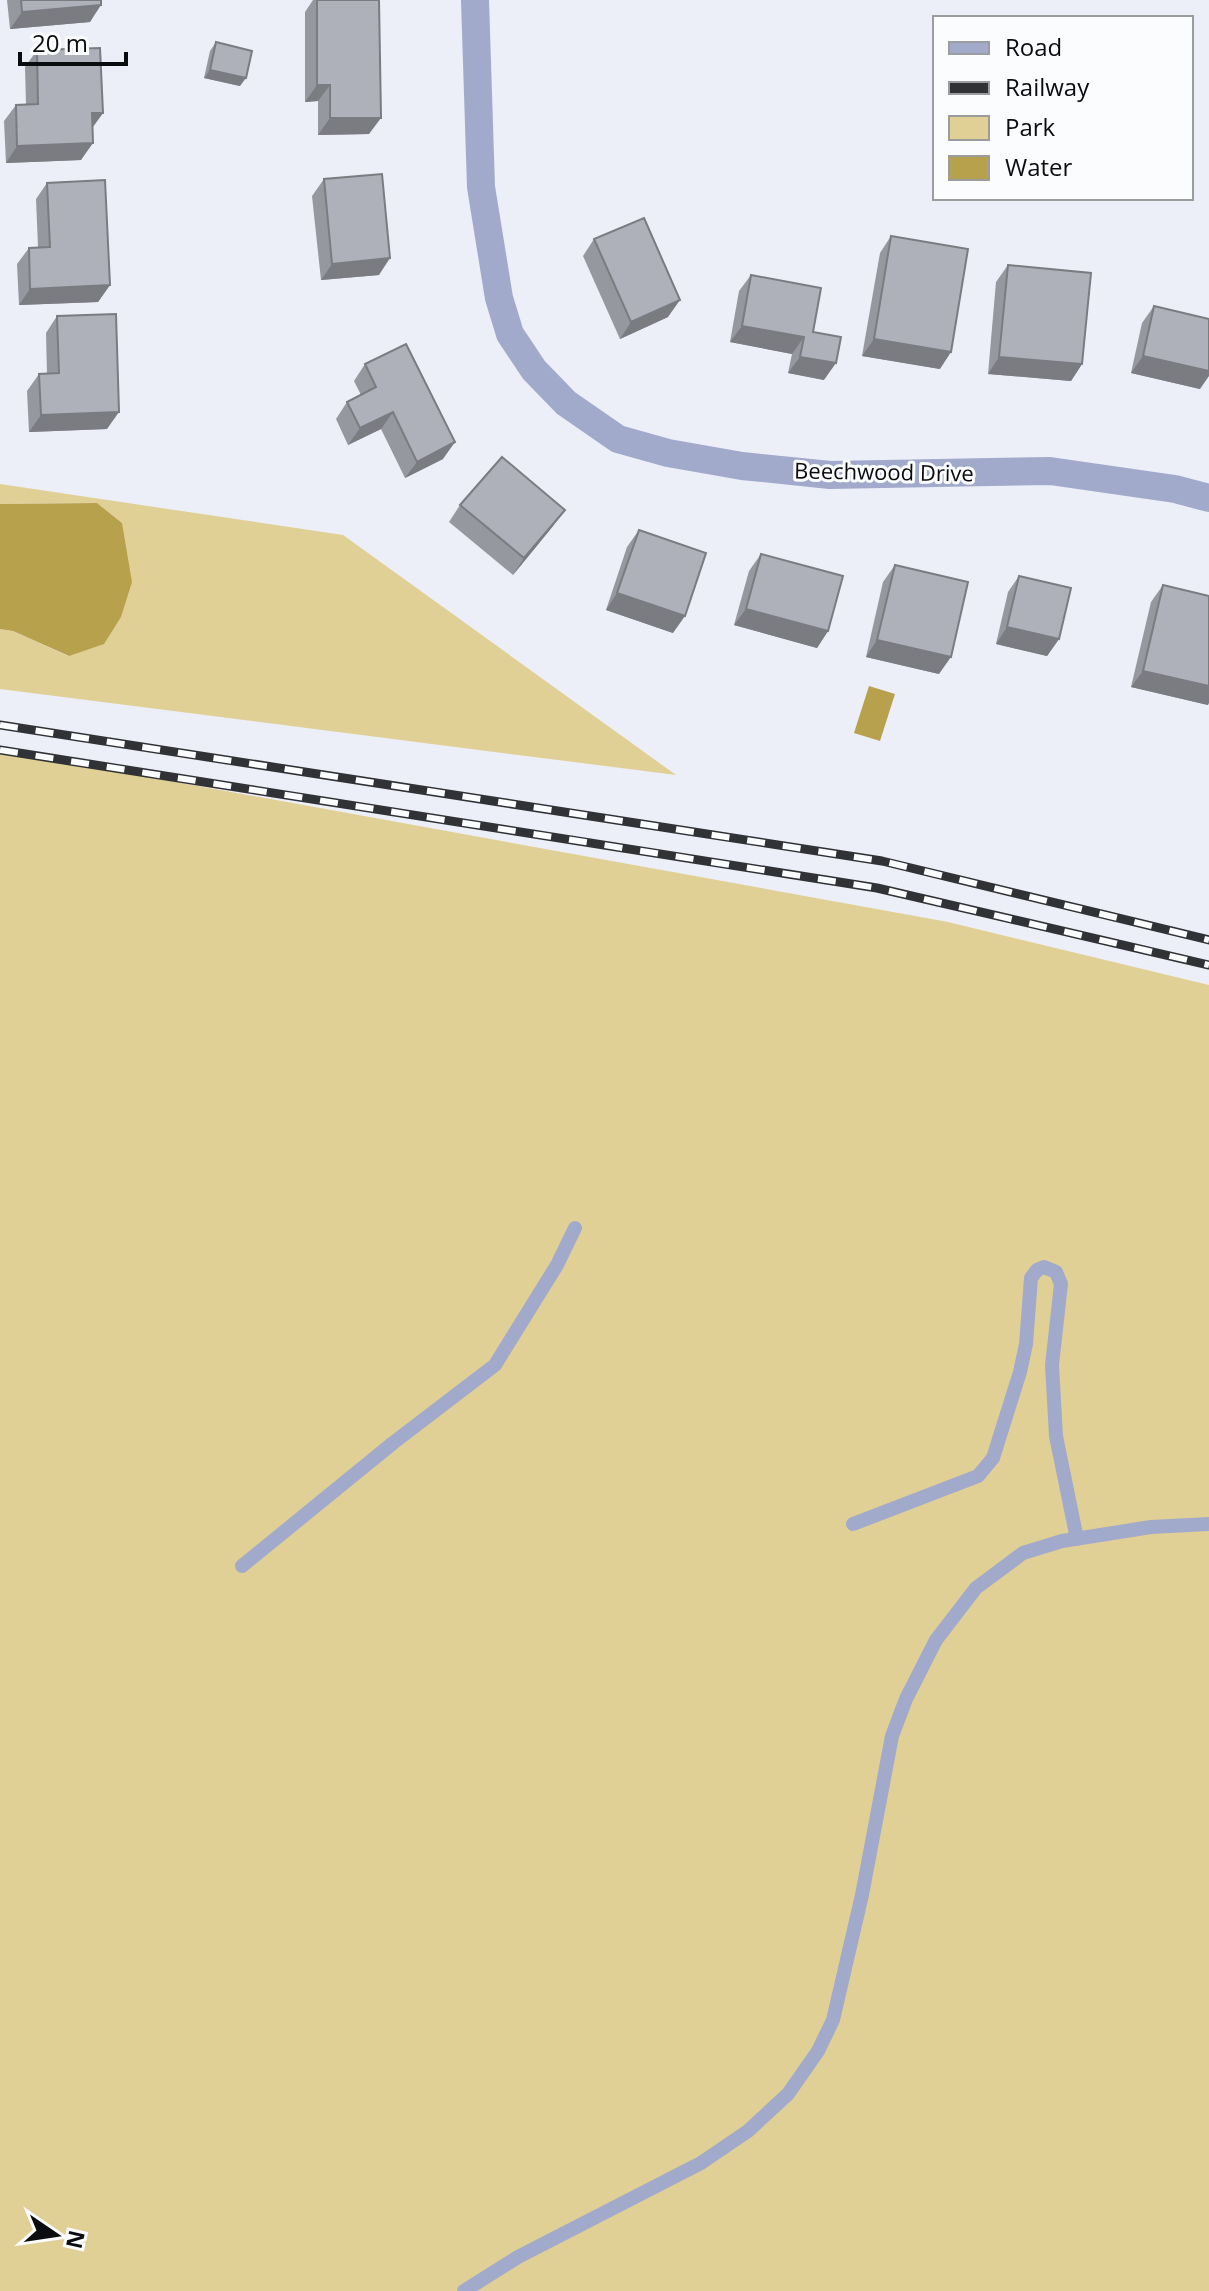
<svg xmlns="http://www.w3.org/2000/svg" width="1209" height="2291" viewBox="0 0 1209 2291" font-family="'Open Sans',sans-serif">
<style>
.green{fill:#e1d096}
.water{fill:#b8a14d}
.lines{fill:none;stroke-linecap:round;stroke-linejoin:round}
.service{stroke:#a2aacb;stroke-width:14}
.minor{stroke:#a2aacb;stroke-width:28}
.rail-casing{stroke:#303236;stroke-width:9}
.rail{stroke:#fbfcfe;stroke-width:6;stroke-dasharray:18;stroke-linecap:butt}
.wall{fill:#9698a0}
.shaded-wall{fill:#7a7c82}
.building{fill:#aeb1ba;stroke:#7a7c82;stroke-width:2}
.labels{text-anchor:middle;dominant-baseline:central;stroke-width:6;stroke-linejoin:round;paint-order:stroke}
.street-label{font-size:22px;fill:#0b0c0f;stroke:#fbfcfe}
</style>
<rect width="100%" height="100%" fill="#eceef8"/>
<g class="green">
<path d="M0,484L343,535L676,775L0,689V629L13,631L68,656L122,523L97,503L0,504Z"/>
<path d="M0,750L948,922L1209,985V2291H0Z"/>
</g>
<g class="water">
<path d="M97,503L122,523L132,582L121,617L104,644L69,656L13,631L0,629V504Z"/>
<path d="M869,686L895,694L880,741L854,733Z"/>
</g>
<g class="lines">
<g class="service">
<path d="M853,1524L978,1476L993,1458L1020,1372L1026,1344L1031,1278L1037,1270L1044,1267L1056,1272L1061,1284L1052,1365L1056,1436L1077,1539"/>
<path d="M242,1566L393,1443L495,1365L557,1265L575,1228"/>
<path d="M464,2291L518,2257L701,2163L748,2131L788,2094L818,2051L833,2020L862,1895L892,1736L906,1699L936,1640L976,1588L1023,1553L1062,1541L1151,1527L1209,1524"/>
</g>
<path class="minor" d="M475,0L481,187L499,298L510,334L534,370L566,403L618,439L668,453L742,466L830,475L1050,471L1175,489L1209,498"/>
<g class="rail-casing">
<g id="rail">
<path d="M0,725L882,861L1209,940"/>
<path d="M0,750L877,888L1209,965"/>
</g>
</g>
<use href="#rail" class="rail"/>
</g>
<g class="wall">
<path d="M7,0H101L90,22L10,29Z"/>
<path d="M313,0H379L369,134L318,135V101L305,102V12Z"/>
<path d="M216,42L240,86L204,78L210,51Z"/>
<path d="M37,50L103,113L93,127L81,160L6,163L4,121L16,105L26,104L25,67Z"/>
<path d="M324,179L379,275L321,280L312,196Z"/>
<path d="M47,183L110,285L98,302L19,305L17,264L29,248L38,247L36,199Z"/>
<path d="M891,236L940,369L862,356L880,253Z"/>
<path d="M594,239L668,317L620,339L583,256Z"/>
<path d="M1008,265L1082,364L1071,381L988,374L996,282Z"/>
<path d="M751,275L813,332L824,380L788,373L792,354L730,342L739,291Z"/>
<path d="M1154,306L1200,389L1131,373L1142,323Z"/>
<path d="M57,316L107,429L29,432L27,391L39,374H47L46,333Z"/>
<path d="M365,364L443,459L405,478L381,429L348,445L336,419L347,402L361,395L354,381Z"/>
<path d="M460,505L553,526L513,575L449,522Z"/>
<path d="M639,530L673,633L606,610L627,547Z"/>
<path d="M761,554L828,631L817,648L734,625L749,571Z"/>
<path d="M895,565L939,674L866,657L883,582Z"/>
<path d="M1019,576L1059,639L1047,656L996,644L1008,592Z"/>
<path d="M1163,585L1208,705L1131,687L1151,602Z"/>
</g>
<g class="shaded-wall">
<path d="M101,5L90,22L10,29L22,12Z"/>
<path d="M210,70L246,78L240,86L204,78Z"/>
<path d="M317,85H330L318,101L305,102Z"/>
<path d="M92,113H103L91,129Z"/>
<path d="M330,118H381L369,134L318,135Z"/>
<path d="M93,143L81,160L6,163L17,146Z"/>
<path d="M390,258L379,275L321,280L332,264Z"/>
<path d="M110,285L98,302L19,305L30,289Z"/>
<path d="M680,300L668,317L620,339L631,322Z"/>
<path d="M742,326L804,337L792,354L730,342Z"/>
<path d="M874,339L951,352L940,369L862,356Z"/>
<path d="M1143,356L1209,371V376L1200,389L1131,373Z"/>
<path d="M800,357L836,363L824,380L788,373Z"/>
<path d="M999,357L1082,364L1071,381L988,374Z"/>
<path d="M119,412L107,429L29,432L41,415Z"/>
<path d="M393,412L381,429L348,445L360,428Z"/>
<path d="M455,442L443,459L405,478L417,462Z"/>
<path d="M565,510L553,526L513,575L524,558Z"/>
<path d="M617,593L685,616L673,633L606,610Z"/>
<path d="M746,609L828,631L817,648L734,625Z"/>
<path d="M1007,627L1059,639L1047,656L996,644Z"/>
<path d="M877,640L951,657L939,674L866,657Z"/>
<path d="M1143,671L1209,686V703L1208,705L1131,687Z"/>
</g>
<g class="building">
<path d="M21,0H101V5L22,12Z"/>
<path d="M317,0H379L381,118H330V85H317Z"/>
<path d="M216,42L252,51L246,78L210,70Z"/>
<path d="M100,48L103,113H92L93,143L17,146L16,105L38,104L37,50Z"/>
<path d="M382,174L390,258L332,264L324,179Z"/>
<path d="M105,180L110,285L30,289L29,248L50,247L47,183Z"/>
<path d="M644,218L680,300L631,322L594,239Z"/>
<path d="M891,236L968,249L951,352L874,339Z"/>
<path d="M1008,265L1091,273L1082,364L999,357Z"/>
<path d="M751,275L821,288L813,332L841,337L836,363L800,357L804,337L742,326Z"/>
<path d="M1154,306L1209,319V371L1143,356Z"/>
<path d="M116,314L119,412L41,415L39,374L59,373L57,316Z"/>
<path d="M406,344L455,442L417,462L393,412L360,428L347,402L376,387L365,364Z"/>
<path d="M502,457L565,510L524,558L460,505Z"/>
<path d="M639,530L706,553L685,616L617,593Z"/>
<path d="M761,554L843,576L828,631L746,609Z"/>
<path d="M895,565L968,582L951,657L877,640Z"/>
<path d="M1019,576L1071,588L1059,639L1007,627Z"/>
<path d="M1163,585L1209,596V686L1143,671Z"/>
</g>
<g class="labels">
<g class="street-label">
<text transform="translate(884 471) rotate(1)">Beechwood Drive</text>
</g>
</g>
<rect x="933" y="16" width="260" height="184" fill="#fbfcfe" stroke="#9b9c9e" stroke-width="2"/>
<rect x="949" y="42" width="40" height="12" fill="#a2aacb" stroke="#9b9c9e" stroke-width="2"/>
<text x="1005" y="56" font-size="24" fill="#0b0c0f">Road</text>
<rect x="949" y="82" width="40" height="12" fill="#303236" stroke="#9b9c9e" stroke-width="2"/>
<text x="1005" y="96" font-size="24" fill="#0b0c0f">Railway</text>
<rect x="949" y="116" width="40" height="24" fill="#e1d096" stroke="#9b9c9e" stroke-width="2"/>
<text x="1005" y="136" font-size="24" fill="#0b0c0f">Park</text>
<rect x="949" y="156" width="40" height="24" fill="#b8a14d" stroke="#9b9c9e" stroke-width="2"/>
<text x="1005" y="176" font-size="24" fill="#0b0c0f">Water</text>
<g transform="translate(56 2235) rotate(103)" stroke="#fbfcfe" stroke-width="6" paint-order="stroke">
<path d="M0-6L14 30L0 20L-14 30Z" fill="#0b0c0f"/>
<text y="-12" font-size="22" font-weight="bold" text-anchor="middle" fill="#0b0c0f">N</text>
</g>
<path d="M20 52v12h106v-12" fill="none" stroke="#0b0c0f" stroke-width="4"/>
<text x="32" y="52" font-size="24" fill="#0b0c0f" stroke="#fbfcfe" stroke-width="6" paint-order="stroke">20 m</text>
</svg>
